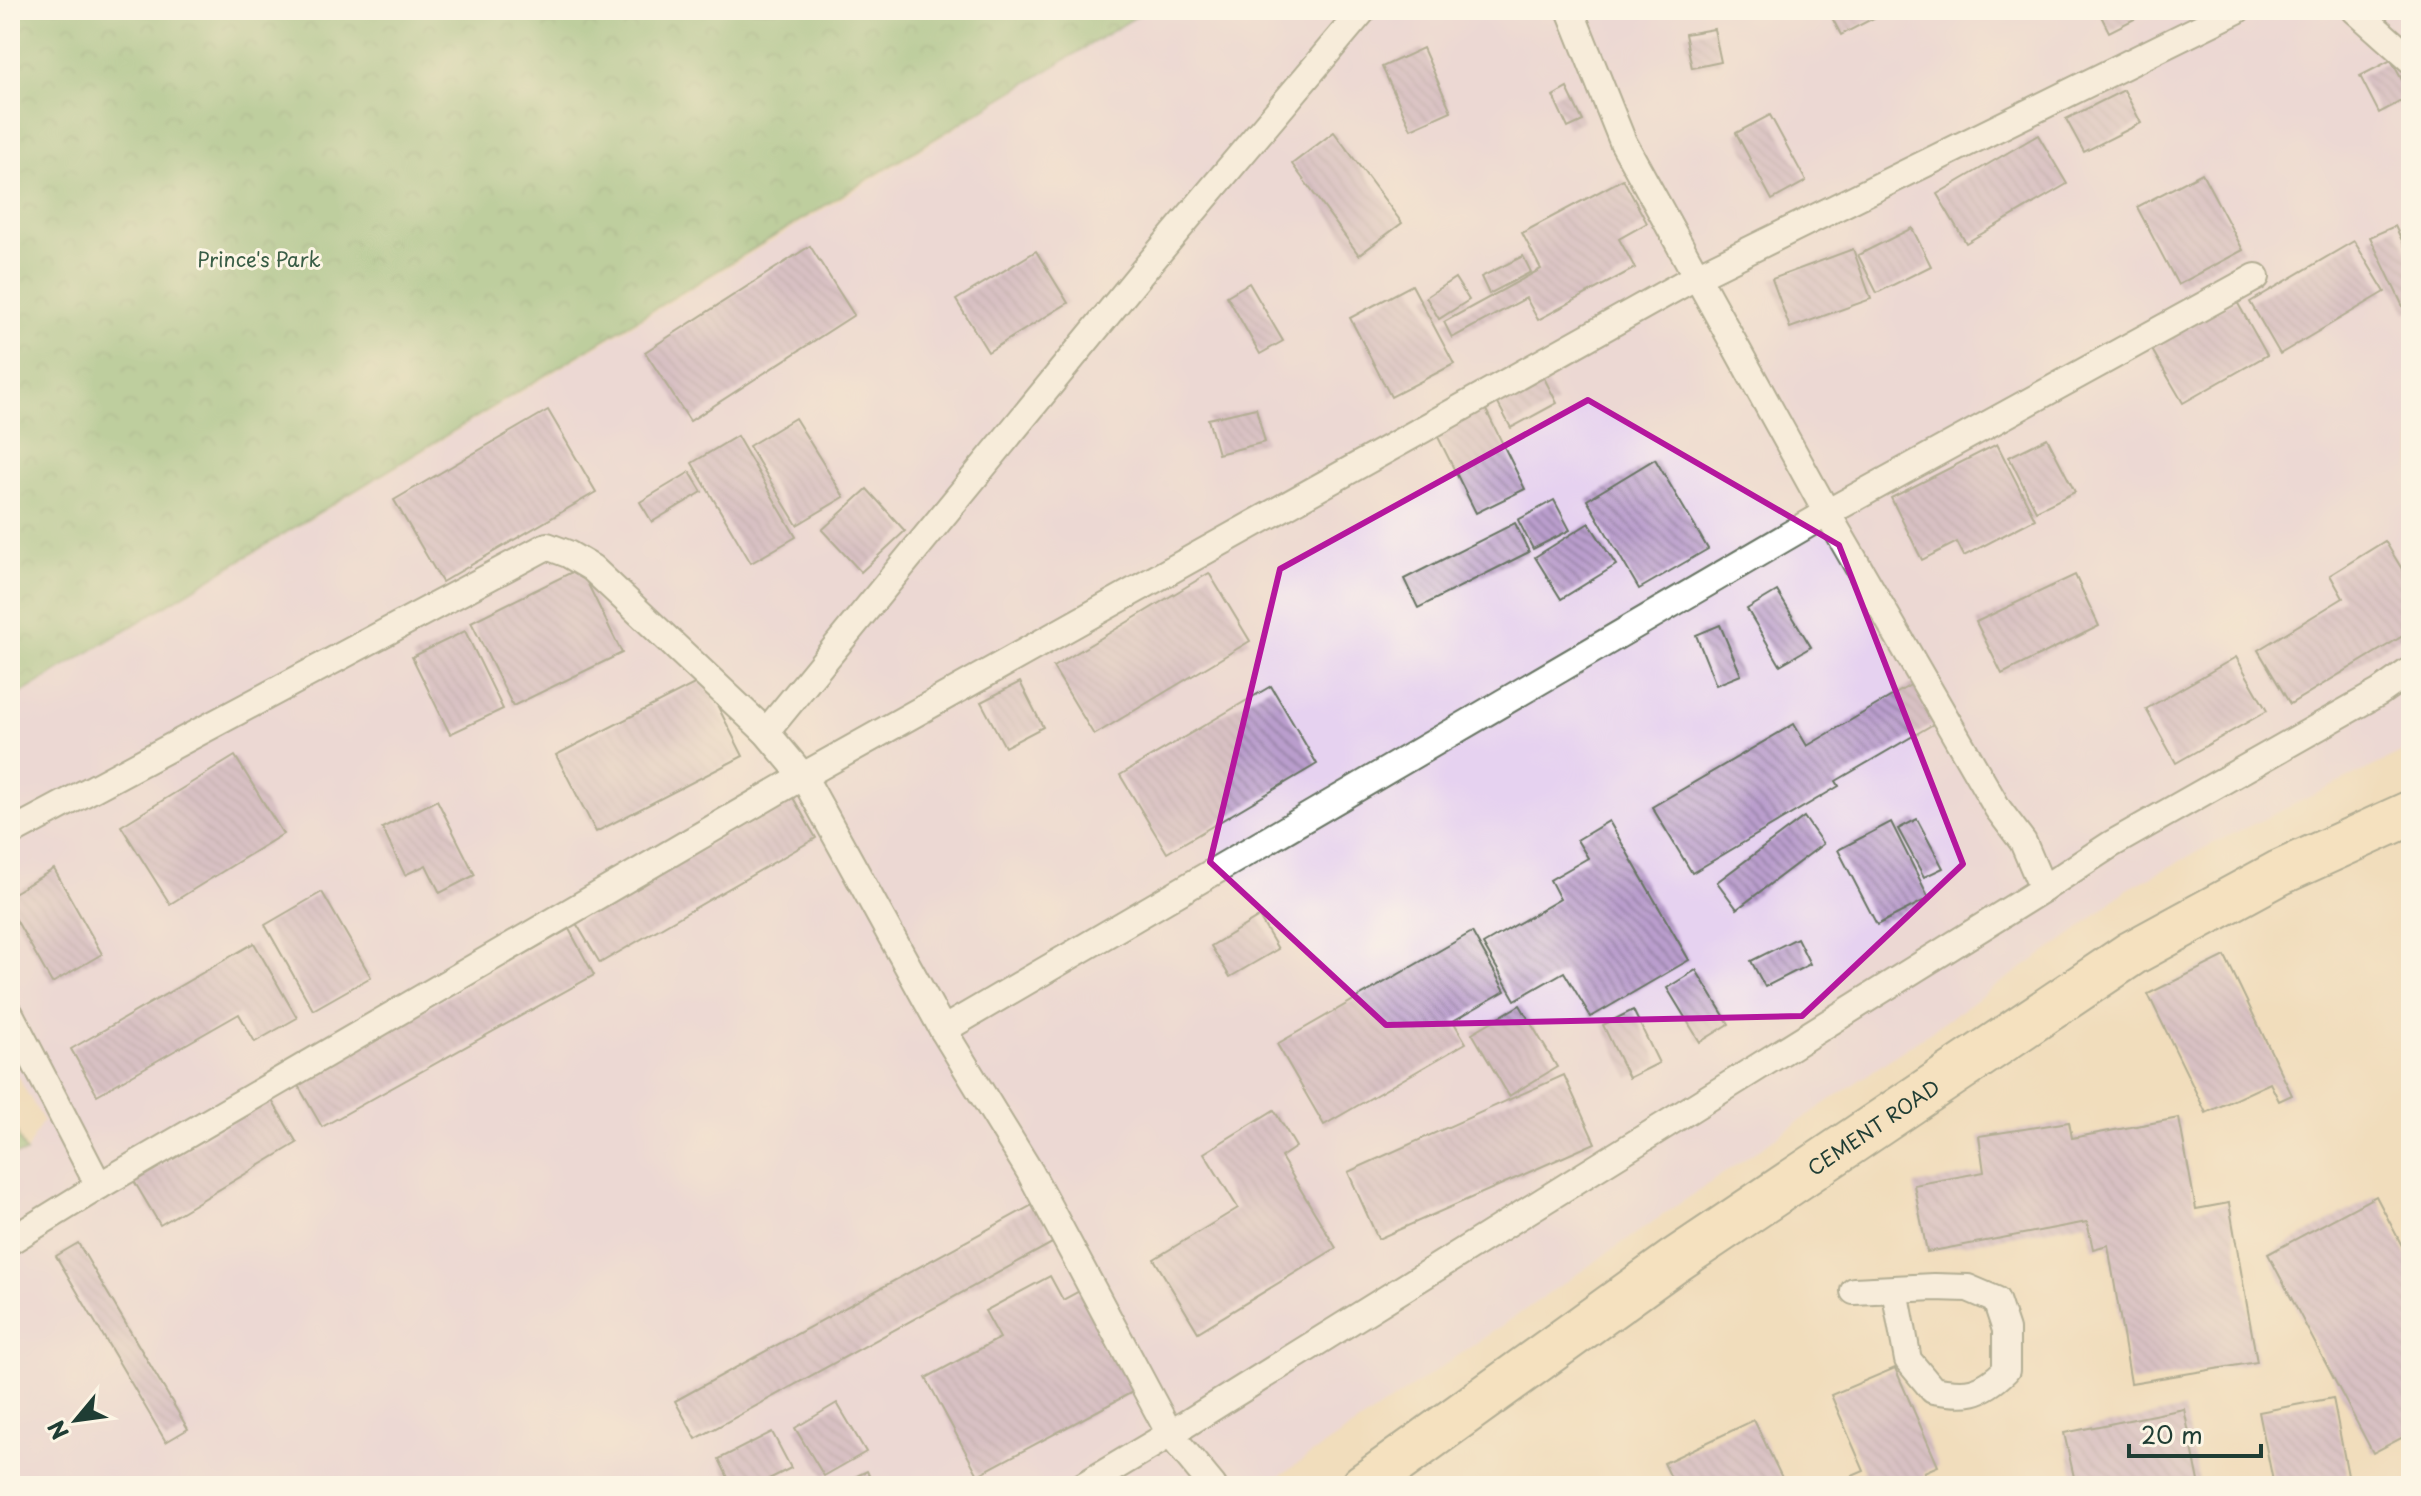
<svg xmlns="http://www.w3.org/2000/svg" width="2421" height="1496" viewBox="0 0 2421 1496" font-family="'Playpen Sans',sans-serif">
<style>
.built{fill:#e6d2f0}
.forest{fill:url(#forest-crowns);stroke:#507c57;stroke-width:2}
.building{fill:url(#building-back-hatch)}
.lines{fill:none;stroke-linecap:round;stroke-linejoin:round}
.service-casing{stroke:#687564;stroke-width:30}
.secondary-casing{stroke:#687564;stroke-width:48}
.service{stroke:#fff;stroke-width:26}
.secondary{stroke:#fae7c3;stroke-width:44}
.marked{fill:none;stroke:#b5179e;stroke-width:6;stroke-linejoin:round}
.labels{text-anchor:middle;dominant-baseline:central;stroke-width:6;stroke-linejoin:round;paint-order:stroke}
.park-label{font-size:20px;fill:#395d46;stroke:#fcf5e5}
.street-label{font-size:20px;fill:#1f3d34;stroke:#fcf5e5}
</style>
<defs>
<pattern id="forest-crowns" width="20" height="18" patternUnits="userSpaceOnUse" patternTransform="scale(2)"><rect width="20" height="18" fill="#81bc7a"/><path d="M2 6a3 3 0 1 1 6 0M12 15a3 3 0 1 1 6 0" fill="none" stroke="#699a65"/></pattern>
<pattern id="building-back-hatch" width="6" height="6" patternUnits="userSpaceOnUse" patternTransform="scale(2)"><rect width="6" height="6" fill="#ba9ecd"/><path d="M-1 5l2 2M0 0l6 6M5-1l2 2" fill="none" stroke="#9782a7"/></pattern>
</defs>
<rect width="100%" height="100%" fill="#fcf5e5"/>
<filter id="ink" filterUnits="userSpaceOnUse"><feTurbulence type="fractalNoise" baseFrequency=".0125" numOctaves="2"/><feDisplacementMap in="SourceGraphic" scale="16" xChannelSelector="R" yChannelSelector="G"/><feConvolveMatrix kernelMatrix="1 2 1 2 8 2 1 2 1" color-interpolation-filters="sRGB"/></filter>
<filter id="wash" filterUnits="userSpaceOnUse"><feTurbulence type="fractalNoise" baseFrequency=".006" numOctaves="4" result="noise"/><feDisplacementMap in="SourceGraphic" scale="32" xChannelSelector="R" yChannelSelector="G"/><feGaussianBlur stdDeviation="1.8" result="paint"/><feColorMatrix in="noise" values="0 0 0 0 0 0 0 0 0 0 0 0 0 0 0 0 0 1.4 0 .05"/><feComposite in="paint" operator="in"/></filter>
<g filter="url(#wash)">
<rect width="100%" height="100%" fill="#f1ddbc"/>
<path class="built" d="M1147,10H2411V748L2210,845L2124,891L2075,932L1421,1381L1264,1486H10V1155L26,1152L43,1120L10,1063V701L838,201Z"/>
<g class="forest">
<path d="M10,10H1141L1142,13L10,700Z"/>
<path d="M10,1119L26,1153L10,1155Z"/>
</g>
<g id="blocks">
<g class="building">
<path d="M1828,10H1889L1841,35Z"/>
<path d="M2098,10H2152L2109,32Z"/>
<path d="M1714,29L1721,62L1692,68L1685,34Z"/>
<path d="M1423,48L1451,111L1411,129L1382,67Z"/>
<path d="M2391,60L2411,96L2379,113L2360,76Z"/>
<path d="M1567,88L1583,121L1568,128L1553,96Z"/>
<path d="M2124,90L2141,123L2084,152L2066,119Z"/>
<path d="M1770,115L1806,181L1772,200L1736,133Z"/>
<path d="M1334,132L1402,223L1359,255L1292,164Z"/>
<path d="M2038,135L2067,184L1966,243L1937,194Z"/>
<path d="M2202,173L2243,250L2178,285L2137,207Z"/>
<path d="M1623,179L1647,223L1619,239L1635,268L1538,320L1526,298L1452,338L1444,322L1541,269L1522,233Z"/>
<path d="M2395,226L2411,259V311L2406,313L2370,237Z"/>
<path d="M1912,228L1931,266L1877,293L1858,255Z"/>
<path d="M2354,241L2385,292L2280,354L2250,302Z"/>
<path d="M810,246L854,315L690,421L645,352Z"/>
<path d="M1853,249L1871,299L1790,328L1772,279Z"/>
<path d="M1036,251L1068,303L988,352L956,300Z"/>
<path d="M1523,256L1531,272L1489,294L1481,277Z"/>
<path d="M1455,278L1469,300L1439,319L1426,297Z"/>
<path d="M1249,283L1283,341L1260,354L1227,296Z"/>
<path d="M1412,285L1454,364L1391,397L1350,318Z"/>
<path d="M2236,300L2267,355L2183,403L2151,348Z"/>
<path d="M1543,376L1557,403L1511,428L1496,400Z"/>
<path d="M1484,406L1525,489L1476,513L1435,431Z"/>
<path d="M1256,408L1265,442L1218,454L1208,419Z"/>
<path d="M548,410L596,492L442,582L394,500Z"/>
<path d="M795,418L844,497L797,525L749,446Z"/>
<path d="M737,436L796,537L751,563L692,463Z"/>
<path d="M2047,438L2075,492L2036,511L2009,457Z"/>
<path d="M1997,444L2035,519L1964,556L1957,542L1922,560L1891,498Z"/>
<path d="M1655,459L1708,549L1639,589L1587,500Z"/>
<path d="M690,472L702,492L652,522L640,502Z"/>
<path d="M867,489L905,531L861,572L822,530Z"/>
<path d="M1554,500L1570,530L1533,549L1518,520Z"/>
<path d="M1515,523L1529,552L1418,608L1404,579Z"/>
<path d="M1589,523L1616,565L1561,599L1535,557Z"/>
<path d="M2385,541L2411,584V631L2290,704L2258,650L2343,598L2330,575Z"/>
<path d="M580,568L622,653L513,706L471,622Z"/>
<path d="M1209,573L1250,641L1094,735L1053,667Z"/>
<path d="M2075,575L2099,626L2002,674L1976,622Z"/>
<path d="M1777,591L1811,647L1780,665L1747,609Z"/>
<path d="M1720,625L1741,675L1716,685L1696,635Z"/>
<path d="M465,631L503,709L450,734L412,657Z"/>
<path d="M2236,657L2267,711L2176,763L2146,709Z"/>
<path d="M704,679L743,756L596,832L556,755Z"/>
<path d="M1919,680L1942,719L1836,781L1839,786L1692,873L1652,807L1794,724L1807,746Z"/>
<path d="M1020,682L1043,727L1005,747L981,702Z"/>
<path d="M1271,686L1317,764L1167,853L1120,775Z"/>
<path d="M235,756L283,834L170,904L121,826Z"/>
<path d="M792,796L816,838L600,963L576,923Z"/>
<path d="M437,800L475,875L440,893L426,865L405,875L382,828Z"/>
<path d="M1804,817L1823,844L1737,909L1717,882Z"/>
<path d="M1917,819L1943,868L1924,877L1898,829Z"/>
<path d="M1609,821L1689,960L1591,1017L1564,972L1515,1000L1483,944L1560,899L1550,880L1588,858L1577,840Z"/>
<path d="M1891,822L1929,898L1877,925L1838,850Z"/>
<path d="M54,869L102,954L52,983L10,909V895Z"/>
<path d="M322,892L371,977L313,1010L265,925Z"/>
<path d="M1259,917L1278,949L1230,977L1211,946Z"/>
<path d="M569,929L594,975L322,1127L296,1082Z"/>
<path d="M1472,932L1505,991L1453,1021L1466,1043L1324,1125L1277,1044Z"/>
<path d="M1797,938L1810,964L1765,987L1751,961Z"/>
<path d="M254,943L297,1018L255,1042L239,1014L97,1095L71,1049Z"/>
<path d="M2225,956L2292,1095L2279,1101L2270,1083L2206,1113L2148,994Z"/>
<path d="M1696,970L1729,1024L1700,1042L1667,988Z"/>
<path d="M1520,1005L1557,1067L1509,1096L1472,1033Z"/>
<path d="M1633,1010L1659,1063L1629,1078L1603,1025Z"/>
<path d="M1564,1075L1595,1143L1378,1239L1348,1172Z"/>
<path d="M271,1099L297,1143L160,1225L134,1181Z"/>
<path d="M1274,1110L1296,1147L1281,1157L1336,1248L1198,1332L1154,1259L1238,1208L1204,1153Z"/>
<path d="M2179,1118L2196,1209L2229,1203L2257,1362L2131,1383L2108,1245L2093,1249L2087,1222L1927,1252L1914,1185L1984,1172L1979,1136L2069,1122L2072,1138Z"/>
<path d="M2376,1196L2411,1263V1433L2373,1453L2268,1254Z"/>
<path d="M1034,1204L1054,1242L696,1439L675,1401Z"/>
<path d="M78,1243L188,1429L166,1442L56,1256Z"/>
<path d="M1050,1276L1063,1300L1083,1289L1138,1389L978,1475L926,1378L1000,1338L985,1311Z"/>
<path d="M1895,1368L1938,1466L1924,1472L1930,1486H1829L1864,1471L1831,1395Z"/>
<path d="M2333,1398L2350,1486H2274L2259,1412Z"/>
<path d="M837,1403L866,1452L824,1476L795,1428Z"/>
<path d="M2184,1409L2200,1486H2076L2064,1433Z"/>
<path d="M1754,1420L1786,1486H1675L1664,1463Z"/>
<path d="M772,1432L791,1468L755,1486H732L719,1459Z"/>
<path d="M867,1471L874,1486H836Z"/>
</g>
</g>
</g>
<g filter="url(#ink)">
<use href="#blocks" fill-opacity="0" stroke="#687564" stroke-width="2"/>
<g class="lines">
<g class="service-casing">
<g id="service">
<path d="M1570,10L1623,142L1827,513L1998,809L2023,842L2043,889L2110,845L2380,692L2411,670"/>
<path d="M2355,10L2411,60"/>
<path d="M766,732L1143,271L1363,10"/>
<path d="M10,833L547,546L568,554L592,568L766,732L803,776L943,1030L1030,1172L1170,1434L1083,1486"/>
<path d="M10,1014L99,1186"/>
<path d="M943,1030L1827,513L2256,277"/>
<path d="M10,1241L99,1186L803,776L1695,277L2237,10"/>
<path d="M1854,1291L1934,1287L1968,1288L1996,1300L2006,1330V1370C1981,1395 1966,1396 1933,1390L1908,1360L1895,1290"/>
<path d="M1213,1486L1170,1434L2043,889"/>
</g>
</g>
<g class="secondary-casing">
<g id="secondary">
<path id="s1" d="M1363,1486L1673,1262L2132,953L2279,873L2411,813"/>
</g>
</g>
<use href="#service" class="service"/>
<use href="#secondary" class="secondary"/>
</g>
</g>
<path d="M0 0H2421V1496H0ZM1588,400L1839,545L1963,864L1802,1016L1386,1025L1210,862L1280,569Z" fill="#f1ddbc" fill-opacity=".55" fill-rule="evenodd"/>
<path class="marked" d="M1588,400L1839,545L1963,864L1802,1016L1386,1025L1210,862L1280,569Z"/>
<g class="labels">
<g class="park-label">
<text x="259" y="259">Prince's Park</text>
</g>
<g class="street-label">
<text stroke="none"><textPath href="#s1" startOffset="624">CEMENT ROAD</textPath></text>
</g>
</g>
<rect width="2421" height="1496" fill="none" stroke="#fcf5e5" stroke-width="40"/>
<g transform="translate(76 1420) rotate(241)" stroke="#fcf5e5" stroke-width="6" paint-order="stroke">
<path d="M0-6L14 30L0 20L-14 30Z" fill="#1f3d34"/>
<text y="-12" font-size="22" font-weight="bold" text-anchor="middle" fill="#1f3d34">N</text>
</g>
<path d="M2129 1444v12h132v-12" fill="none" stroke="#1f3d34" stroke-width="4"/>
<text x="2141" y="1444" font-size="24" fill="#1f3d34" stroke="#fcf5e5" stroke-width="6" paint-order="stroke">20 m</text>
</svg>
